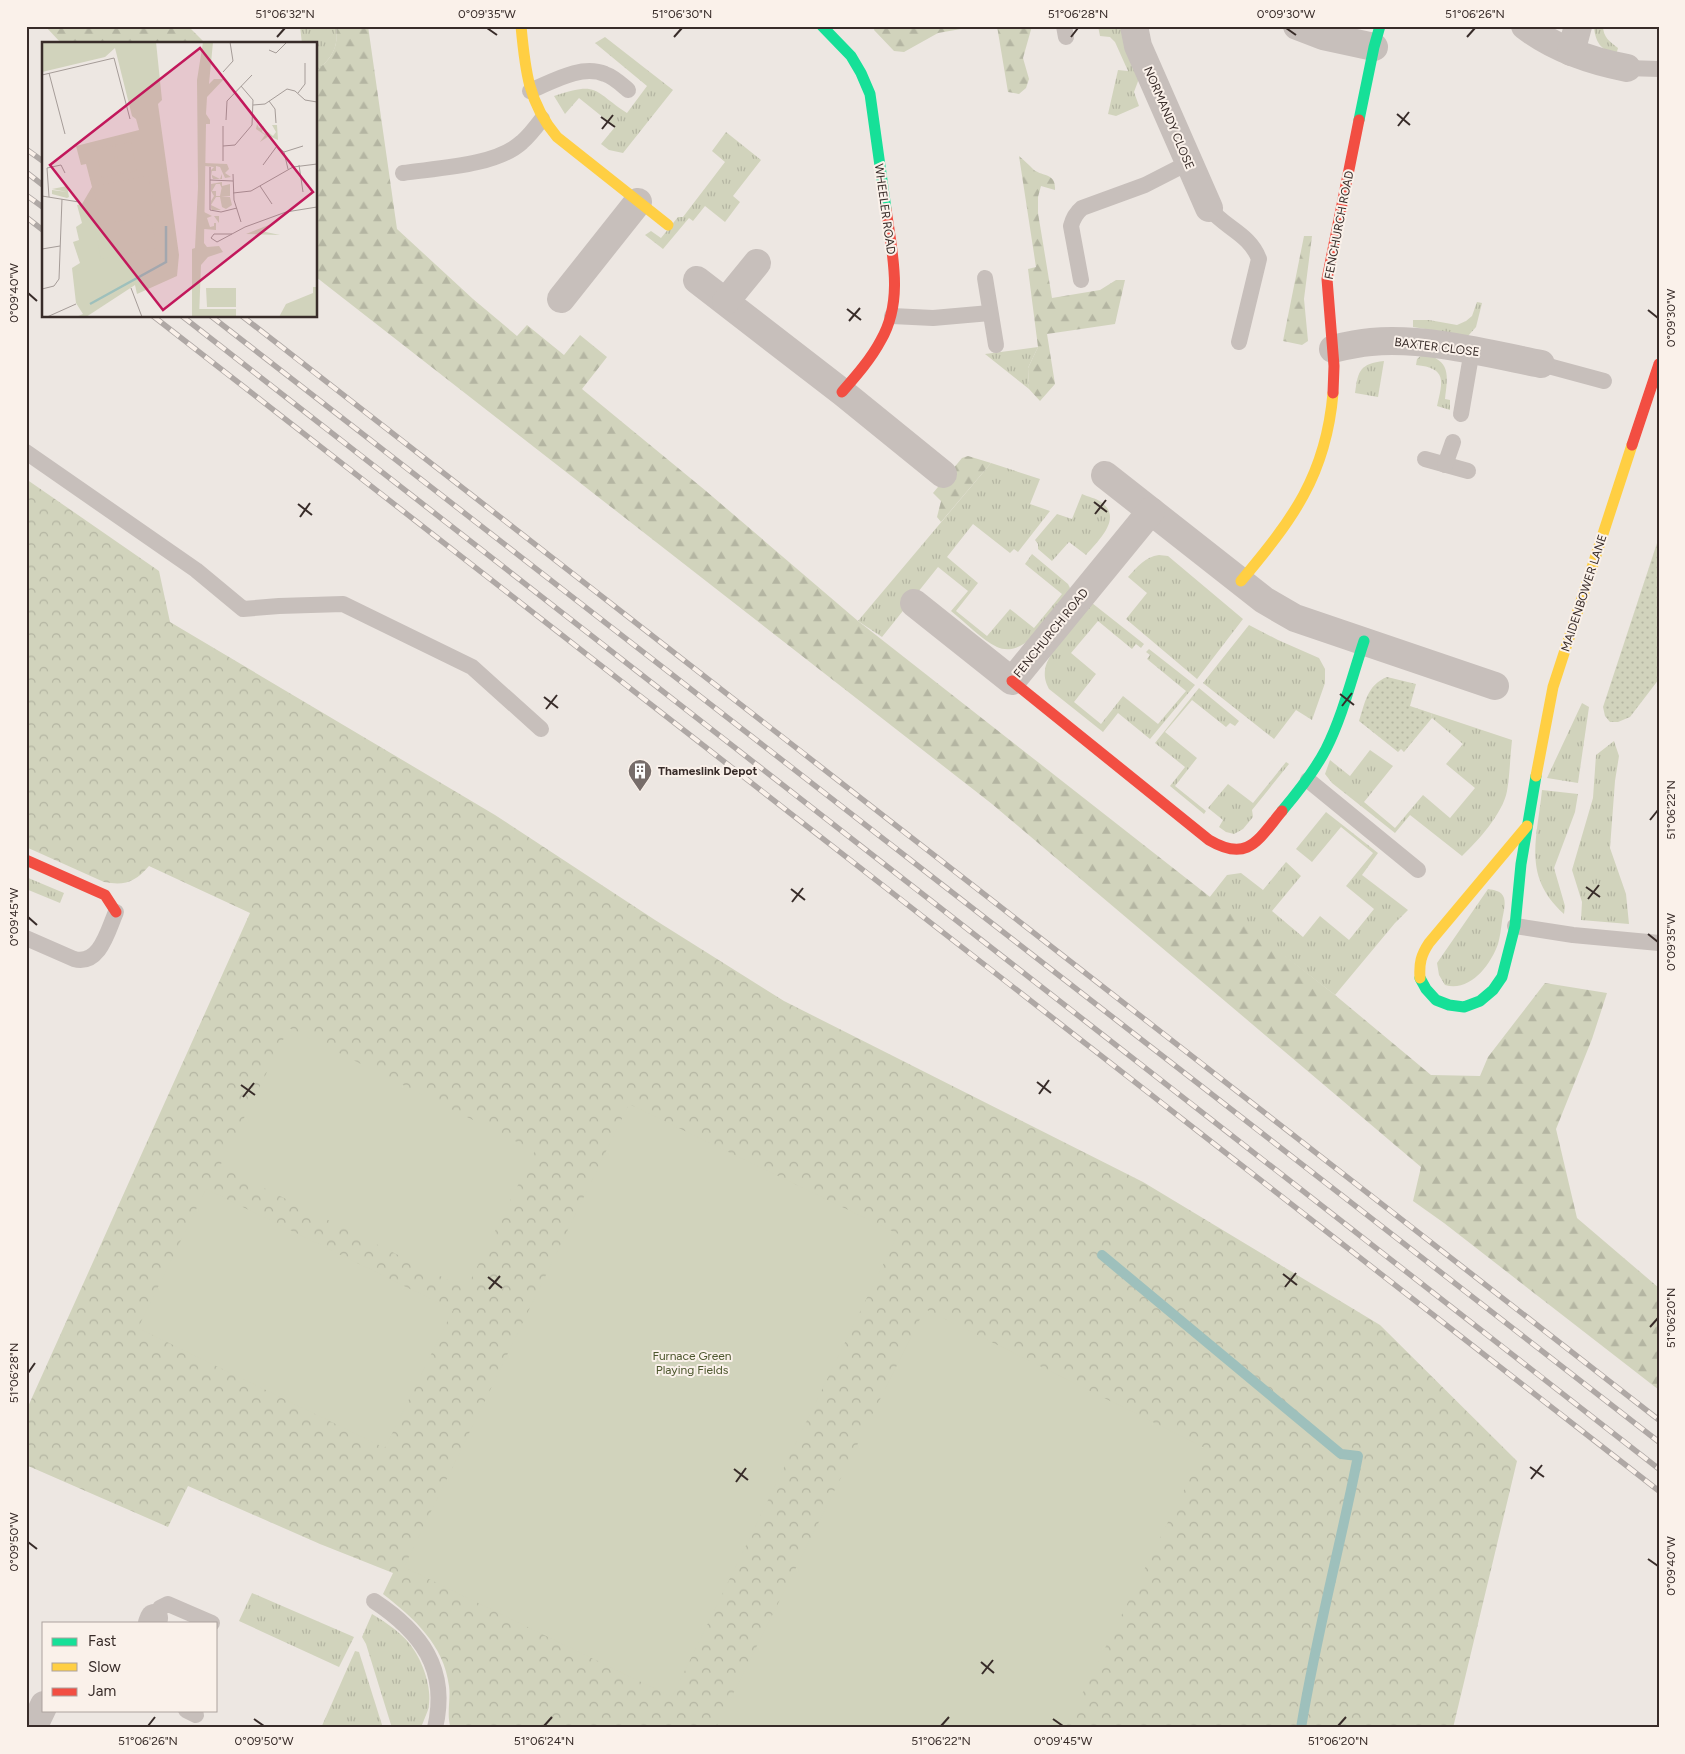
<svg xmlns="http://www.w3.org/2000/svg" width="1685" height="1754" viewBox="0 0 1685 1754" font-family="Figtree,sans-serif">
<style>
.grass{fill:url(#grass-tufts)}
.forest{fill:url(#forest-firs)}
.park{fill:url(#park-crowns)}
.garden{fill:url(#garden-dots)}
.pitch{fill:#d1d3bc}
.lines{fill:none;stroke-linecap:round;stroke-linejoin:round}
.stream{stroke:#9ec0bc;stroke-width:10}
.lane{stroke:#c7bfbb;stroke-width:16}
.street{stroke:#c7bfbb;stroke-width:28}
.fast{stroke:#16e098;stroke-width:11}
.slow{stroke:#ffcf43;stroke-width:11}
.jam{stroke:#f24e42;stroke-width:11}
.rail-casing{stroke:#afa8a5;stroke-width:5.5}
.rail{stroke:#faf1ea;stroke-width:4;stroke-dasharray:11;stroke-linecap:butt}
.ticks{fill:none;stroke:#382c29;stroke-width:2}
.labels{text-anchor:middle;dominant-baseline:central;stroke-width:4;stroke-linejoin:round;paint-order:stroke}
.street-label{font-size:12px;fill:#382c29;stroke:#faf1ea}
.poi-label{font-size:12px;font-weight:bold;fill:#382c29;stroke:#faf1ea;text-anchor:start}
.park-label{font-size:12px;fill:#4c562d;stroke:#faf1ea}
.inset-river{fill:none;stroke:#9ec0bc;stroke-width:2.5}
.inset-road{fill:none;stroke:#a59c98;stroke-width:1}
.view{fill:#c2185b;fill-opacity:0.15;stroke:#c2185b;stroke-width:2.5}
.inset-edge{fill:none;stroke:#382c29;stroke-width:2.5}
.neatline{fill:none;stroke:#382c29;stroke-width:2}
.ticks-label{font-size:12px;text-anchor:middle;fill:#382c29}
</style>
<defs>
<pattern id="grass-tufts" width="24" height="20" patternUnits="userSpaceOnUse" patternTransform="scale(1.25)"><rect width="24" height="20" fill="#d1d3bc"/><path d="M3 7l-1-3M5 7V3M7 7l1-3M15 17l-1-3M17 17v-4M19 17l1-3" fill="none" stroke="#b4b5a2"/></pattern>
<pattern id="forest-firs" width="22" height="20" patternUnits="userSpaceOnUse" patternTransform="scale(1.25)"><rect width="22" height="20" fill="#d1d3bc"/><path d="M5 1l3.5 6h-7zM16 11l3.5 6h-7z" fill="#b4b5a2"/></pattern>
<pattern id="park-crowns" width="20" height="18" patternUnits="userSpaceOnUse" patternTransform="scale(1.25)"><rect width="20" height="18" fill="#d1d3bc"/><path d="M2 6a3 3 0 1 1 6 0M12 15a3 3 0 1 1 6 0" fill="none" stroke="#b4b5a2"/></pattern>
<pattern id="garden-dots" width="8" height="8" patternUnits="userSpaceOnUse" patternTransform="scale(1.25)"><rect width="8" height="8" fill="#d1d3bc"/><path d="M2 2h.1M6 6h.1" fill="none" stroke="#b4b5a2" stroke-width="1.8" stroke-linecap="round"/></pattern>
</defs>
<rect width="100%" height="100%" fill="#ede7e2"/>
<g class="grass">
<path d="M300,26H336C339,48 332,57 317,71L316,44H302Z"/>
<path d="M1098,26H1124L1140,76L1134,92L1139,106L1116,116L1108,114L1118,70L1128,71L1115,42L1110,37L1100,36Z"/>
<path d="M1594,26H1603C1603,37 1610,42 1618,48L1616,55C1601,50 1595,42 1594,26Z"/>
<path d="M605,37L673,90L623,153L609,150L601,144L615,127L579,98L565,114L554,96C599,81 592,90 627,113L647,86L595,43Z"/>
<path d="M726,132L761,160L733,196L740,202L725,222L705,206L693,221L689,218L663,249L645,235L651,231L661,238L678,217H683L725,162L712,151Z"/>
<path d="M1477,302L1482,303L1476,327L1468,336L1413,327V320H1429L1457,325L1466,321L1472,316Z"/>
<path d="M1038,347L1028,368L1029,389L985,354Z"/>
<path d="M1423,354C1451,360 1448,375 1445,399L1450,400V410L1437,406C1443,381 1447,368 1416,365L1417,359Z"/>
<path d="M1384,361L1378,397L1355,393C1358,370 1360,364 1384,361Z"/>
<path d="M991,463L1040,479L1030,504L1050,511L1018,552L1014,549L1010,553L973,524L947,557L978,583L956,611L987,636L1010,609L1034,628L1062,594L1025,564L1032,554L1068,584L1070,588L1069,593C1054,612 1026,660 997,647C981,639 966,623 951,611L968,591L938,567L882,637L858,621Z"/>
<path d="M1082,494C1088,497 1096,498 1101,502C1124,518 1097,542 1086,555L1069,542L1052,561L1038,549V544L1035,540L1057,514L1072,519Z"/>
<path d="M1159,555L1168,556L1243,619L1197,679L1126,619L1147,593L1128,577C1138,566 1145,557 1159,555Z"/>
<path d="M1092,603L1144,644L1141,648L1136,644L1132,649L1098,621L1071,653L1096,674L1074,702L1101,724L1123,696L1158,724L1186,691L1147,659L1150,655L1146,652L1149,649L1195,685L1150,739L1118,713L1103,732L1049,689C1046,683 1044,678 1045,670C1047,652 1079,618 1092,603Z"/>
<path d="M1249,625L1278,640L1319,658L1325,669V683L1312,720L1296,710L1274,739L1203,683Z"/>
<path d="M1199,688L1239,721L1235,726L1230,723L1226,727L1192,700L1165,732L1197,758L1175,786L1206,811L1204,814L1170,786L1185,767L1155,743Z"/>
<path d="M1582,703L1589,707L1578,783L1547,778Z"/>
<path d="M1431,713L1512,740C1510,757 1510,774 1507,791C1503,813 1478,841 1462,856L1410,815L1395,833L1332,783L1325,774L1330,760L1350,776L1370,750L1393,766L1364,802L1395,828L1423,795L1450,818L1475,788L1446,764L1463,744L1432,718Z"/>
<path d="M1614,741L1619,756L1615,781L1610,848L1626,894L1629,924L1581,920L1582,902L1572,870L1593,798L1596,755Z"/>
<path d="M1286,762L1289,764L1252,810L1253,817L1243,829L1234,834L1226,832L1219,827L1223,820L1208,808L1228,784L1253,803Z"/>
<path d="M1542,790L1578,794L1575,812L1554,868L1565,906L1564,914C1522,876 1537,840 1542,790Z"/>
<path d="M1326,812L1378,853L1362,875L1408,910L1395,923L1335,995L1209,898L1227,875L1241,873L1263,890L1286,862L1301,876L1272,911L1303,937L1320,916L1349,940L1374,909L1346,886L1373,853L1341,827L1312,862L1296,849Z"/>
<path d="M26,877L64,893L60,903L26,889Z"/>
<path d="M1488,889C1494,890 1502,891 1504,898C1506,905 1503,914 1502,921C1501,929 1500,937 1498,944C1490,966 1470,992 1445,985L1439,975L1437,963Z"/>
<path d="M252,1593L354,1637L339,1667L239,1621Z"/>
<path d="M372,1614C387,1623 405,1635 414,1650C424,1665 433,1692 428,1710C426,1715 424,1720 422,1725L410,1728H392L366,1644L362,1637Z"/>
<path d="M355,1651L359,1652L383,1728H321Z"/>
</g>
<g class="forest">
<path d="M45,26H188L206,44H62Z"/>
<path d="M336,26H368L397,229L473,299L517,336L527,325L564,355L580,335L607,357L582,389L706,491L858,621L1335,995L1431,1075L1480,1076L1488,1057L1545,983L1607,993L1592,1039L1556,1129L1577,1218L1659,1288V1390L1444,1223L1413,1201L1421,1167L992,804L316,277V71C332,58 339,47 336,26Z"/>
<path d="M875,26H978L938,33L904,52L894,51L874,30Z"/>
<path d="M997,26H1032L1023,58L1029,79L1026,88L1019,94L1008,92Z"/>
<path d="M1019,156C1024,160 1029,165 1034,170C1044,177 1056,173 1055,190L1041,186L1038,197V213L1052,298L1100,290L1116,280H1125L1115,324L1047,334L1055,384L1040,401L1029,389L1028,368L1038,347L1028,269L1036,267Z"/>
<path d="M1304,236H1312L1304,299L1308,341L1302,345L1283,341Z"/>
<path d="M968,456L991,463L941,522L937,517L941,501L933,493L962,458Z"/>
</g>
<path class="park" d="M26,479L159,571L170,622L495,815L655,920L784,1001L1143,1182L1380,1325L1517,1461L1453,1728H451C446,1716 451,1699 449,1686C444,1645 414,1618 383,1594L393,1573L320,1544L188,1486L168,1527L26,1465V1411L250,913L149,866C135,882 125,886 104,882L26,847Z"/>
<g class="garden">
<path d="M1659,537V679L1630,717L1618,722H1610L1605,716L1603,707Z"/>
<path d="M1387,677L1416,684L1410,706L1431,713L1432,718L1404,752L1401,749L1398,752L1359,721C1365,703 1367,685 1387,677Z"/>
</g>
<g class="pitch">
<path d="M289,1028L535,1151L466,1289L220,1166Z"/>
<path d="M629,1104L898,1234L672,1697L404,1567Z"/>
<path d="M206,1189L453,1310L385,1448L138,1328Z"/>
<path d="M925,1309L1205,1448L1065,1728H716Z"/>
</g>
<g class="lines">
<path class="stream" d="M1102,1255L1341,1454L1358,1456C1340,1547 1316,1636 1301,1728"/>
<g class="lane">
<path d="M1064,26L1066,37"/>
<path d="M1627,68L1659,69"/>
<path d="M530,91C552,82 581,64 605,74C614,77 621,84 628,90"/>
<path d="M403,173C437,168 496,166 522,142C529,136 536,127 542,119"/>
<path d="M1209,208C1225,228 1250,234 1259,259L1239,342"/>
<path d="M985,278L996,345"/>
<path d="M1081,280L1071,226C1073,218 1076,213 1082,208L1145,185L1188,163"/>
<path d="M892,316L933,318L990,313"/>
<path d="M1541,364L1604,381"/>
<path d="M1461,414L1472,350"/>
<path d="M26,452L196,570L243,609L279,606L343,604L472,667L541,729"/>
<path d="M1425,459L1468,471"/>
<path d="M1445,465L1453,442"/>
<path d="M1308,780L1418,870"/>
<path d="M1515,926L1573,935L1659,943"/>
<path d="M26,938L74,959C100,966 108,930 116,912"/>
<path d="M374,1601C421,1632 449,1669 435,1728"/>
<path d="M154,1618L160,1608L168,1604L212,1623"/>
<path d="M186,1710L196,1715"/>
</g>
<g class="street">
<path d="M1134,26L1138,46L1209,208"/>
<path d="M1297,26L1323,36L1374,47"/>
<path d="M1525,26C1555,49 1591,61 1627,68"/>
<path d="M1571,52L1578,26"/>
<path d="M697,280L842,392L943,474"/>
<path d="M561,299L638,202"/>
<path d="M726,301L757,263"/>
<path d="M1333,349C1345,346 1358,343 1371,342C1425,337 1487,353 1541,364"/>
<path d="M1105,475L1264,600L1295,618L1495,686"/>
<path d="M914,603L1012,681L1151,511"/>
<path d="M152,1623L154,1618"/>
<path d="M33,1728L44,1705"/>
</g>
<g class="fast">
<path d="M822,26L851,56L861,73L870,94L886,209"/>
<path d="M1359,120L1374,47L1380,26"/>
<path d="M1282,811C1298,792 1314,772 1326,749C1343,715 1352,677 1364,641"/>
<path d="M1420,978L1426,989L1436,1000L1449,1005L1464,1007L1480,1001L1493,990L1502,977L1515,926L1521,864L1536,776"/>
</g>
<g class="slow">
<path d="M521,26C525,69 528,103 557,137L668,225"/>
<path d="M1241,581C1292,520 1326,476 1333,393"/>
<path d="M1536,776L1553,687L1632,445"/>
<path d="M1420,978C1419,963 1421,955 1429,943L1527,826"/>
</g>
<g class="jam">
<path d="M842,392C856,376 871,359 881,340C904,300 892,253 886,209"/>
<path d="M1333,393L1334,366L1327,279L1359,120"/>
<path d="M1632,445L1659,364"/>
<path d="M1012,681L1209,840C1248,863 1258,840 1282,811"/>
<path d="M26,860L105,895L116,912"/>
</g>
<g class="rail-casing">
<g id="rail">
<path d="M26,149L44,162"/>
<path d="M26,172L44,186"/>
<path d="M26,195L44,208"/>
<path d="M26,217L44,231"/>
<path d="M153,316L1659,1491"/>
<path d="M182,316L1659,1469"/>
<path d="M211,316L1659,1442"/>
<path d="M242,316L1659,1420"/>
</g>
</g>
<use href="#rail" class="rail"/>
</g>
<path class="ticks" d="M487,28L497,35M1286,28L1296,35M277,37L285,28M674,37L682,28M1071,37L1078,28M1467,37L1475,28M1397,114L1410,125M601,117L615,127M1398,126L1409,112M602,129L613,115M28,293L37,301M847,309L861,320M1648,310L1658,318M849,321L860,308M1094,502L1107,512M298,504L312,515M1095,514L1106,500M300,517L310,503M1340,694L1354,705M544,697L558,708M1342,706L1352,693M546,709L557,695M1650,820L1658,810M1586,887L1600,897M791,889L805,900M1588,899L1599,885M792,902L803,888M28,917L37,925M1648,934L1658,942M1037,1082L1051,1093M241,1085L255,1095M1039,1094L1049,1080M243,1097L254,1083M1283,1274L1297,1285M488,1277L502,1288M1285,1287L1296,1273M489,1289L500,1276M1650,1327L1658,1318M28,1373L35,1363M1530,1467L1544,1477M734,1469L748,1480M1531,1479L1542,1465M736,1482L746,1468M28,1542L37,1549M1648,1559L1658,1566M981,1662L994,1673M982,1674L993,1660M254,1719L264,1726M1053,1719L1063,1726M148,1726L155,1717M544,1726L552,1717M941,1726L949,1717M1338,1726L1346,1717"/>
<defs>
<g id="building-pin" transform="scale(1.25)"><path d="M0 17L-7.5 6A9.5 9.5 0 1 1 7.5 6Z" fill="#776d6a" stroke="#faf1ea"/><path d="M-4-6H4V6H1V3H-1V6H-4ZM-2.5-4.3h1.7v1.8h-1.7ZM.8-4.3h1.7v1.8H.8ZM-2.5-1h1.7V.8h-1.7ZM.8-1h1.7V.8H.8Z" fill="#fff"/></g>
</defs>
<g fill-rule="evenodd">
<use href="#building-pin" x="640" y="771"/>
</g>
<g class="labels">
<g class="street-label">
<text transform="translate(1169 118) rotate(67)">NORMANDY CLOSE</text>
<text transform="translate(885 209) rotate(82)">WHEELER ROAD</text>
<text transform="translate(1339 225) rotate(-79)">FENCHURCH ROAD</text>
<text transform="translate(1437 347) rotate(7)">BAXTER CLOSE</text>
<text transform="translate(1584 593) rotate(-72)">MAIDENBOWER LANE</text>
<text transform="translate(1051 633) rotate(-51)">FENCHURCH ROAD</text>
</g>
<g class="poi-label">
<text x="658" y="771">Thameslink Depot</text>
</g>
<g class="park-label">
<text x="692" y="1356">Furnace Green<tspan x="692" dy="14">Playing Fields</tspan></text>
</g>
</g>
<g transform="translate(42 42)">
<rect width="275" height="275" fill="#ede7e2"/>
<path d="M162,121L185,122L187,127L183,131L189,135L183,136L178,125L174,124V129H170V133L178,137L180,132V137H171L170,135L169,128L172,125L163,124ZM180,140V147L178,142H174L170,149H174V154H178L180,144L188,142V154L179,155H188L190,163L184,167L180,165L178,155H174L169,163L179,168H170L169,166V159L172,154L169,149V142ZM25,144L27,155L25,156L10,152V148L25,150L10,147ZM162,170L170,174L165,176L168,185L172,184V181H177L172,174H177V181H174V188L162,187Z" fill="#d1d3bc"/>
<path d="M161,0H171L167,42L172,37H182L165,55L164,72L168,78V82H164L162,201L165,205L177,204L181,210L166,215L159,223L157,275H150V207L153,206L156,145L155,38ZM215,82L217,86L222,84L220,90L223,92L226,90L231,94L234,90L230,83H235L236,98L227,94L218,100L223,93L214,87ZM271,245H275V275H237L244,262L271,251Z" fill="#d1d3bc"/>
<path d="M0,0H114L120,58L116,62L137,213L135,234L95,252L93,243L44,275H34L41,272L34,261L30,226L38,221L31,200L37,198L34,185L40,181L35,163L40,162L50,145L44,122L39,123L34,104L97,88L94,77L90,74L73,6L63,15L0,30ZM157,267H194V275H157Z" fill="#d1d3bc"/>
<path d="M237,179L219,189L238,193L204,192Z" fill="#d1d3bc"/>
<path d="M89,100L95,129L79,132L73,103ZM70,103L76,132L60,136L54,107ZM106,134L113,166L58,177L51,145ZM108,173L115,206L59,217L52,184ZM164,246H194V265H165Z" fill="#d1d3bc"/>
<path class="inset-river" d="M48,262L124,220V184"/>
<path class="inset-road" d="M227,8L234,11L245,0M181,30L191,19L188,0M7,31L23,92M0,33L72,16L88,77M256,51L263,42V21M227,59L233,67L234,81M211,63L223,62L245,47L253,49L263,58L275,60M184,78L185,59L210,33M181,104L193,103L210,83L211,58L199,44M242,110L261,104M181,119V84M221,123L235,104L242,110L246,127M257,123L261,150M168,125V138L191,139M191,132L192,158L199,180M168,138V168L179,170L195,166M218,144L230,162M191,151L209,149L251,125L275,122M0,154L37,160M7,155L5,126L19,123L23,131M190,192H172L169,196L175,200L203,185L244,170L275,165M0,207L18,204M89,246L100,275M0,247L12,244L17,237L20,157M5,275L34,262"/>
<path class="view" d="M158,6L271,150L121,268L8,123Z"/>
<rect width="275" height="275" class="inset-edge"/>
</g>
<rect width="1685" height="1754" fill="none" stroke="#faf1ea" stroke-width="55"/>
<rect x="42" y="1622" width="175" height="90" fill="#faf1ea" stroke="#aca29d"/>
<rect x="52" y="1638" width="25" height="8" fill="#16e098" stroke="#aca29d"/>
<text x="88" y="1646" font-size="15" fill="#382c29">Fast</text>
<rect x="52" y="1663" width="25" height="8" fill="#ffcf43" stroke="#aca29d"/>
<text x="88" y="1672" font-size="15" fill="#382c29">Slow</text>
<rect x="52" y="1688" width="25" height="8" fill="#f24e42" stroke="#aca29d"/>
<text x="88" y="1696" font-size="15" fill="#382c29">Jam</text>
<rect x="28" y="28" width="1630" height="1698" class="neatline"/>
<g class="ticks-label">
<text x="285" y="18">51°06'32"N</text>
<text x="487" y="18">0°09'35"W</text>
<text x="682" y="18">51°06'30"N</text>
<text x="1078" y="18">51°06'28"N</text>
<text x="1286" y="18">0°09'30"W</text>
<text x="1475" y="18">51°06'26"N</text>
<text transform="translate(14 293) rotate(-90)" y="4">0°09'40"W</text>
<text transform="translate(1671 318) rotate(-90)" y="4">0°09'30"W</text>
<text transform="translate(1671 810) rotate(-90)" y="4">51°06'22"N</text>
<text transform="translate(14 917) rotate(-90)" y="4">0°09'45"W</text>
<text transform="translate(1671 942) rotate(-90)" y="4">0°09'35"W</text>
<text transform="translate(1671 1318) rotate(-90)" y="4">51°06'20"N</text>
<text transform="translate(14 1373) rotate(-90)" y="4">51°06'28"N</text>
<text transform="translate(14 1542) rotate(-90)" y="4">0°09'50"W</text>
<text transform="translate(1671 1566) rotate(-90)" y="4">0°09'40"W</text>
<text x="148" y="1745">51°06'26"N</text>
<text x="264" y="1745">0°09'50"W</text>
<text x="544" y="1745">51°06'24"N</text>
<text x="941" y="1745">51°06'22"N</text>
<text x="1063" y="1745">0°09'45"W</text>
<text x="1338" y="1745">51°06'20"N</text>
</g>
</svg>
